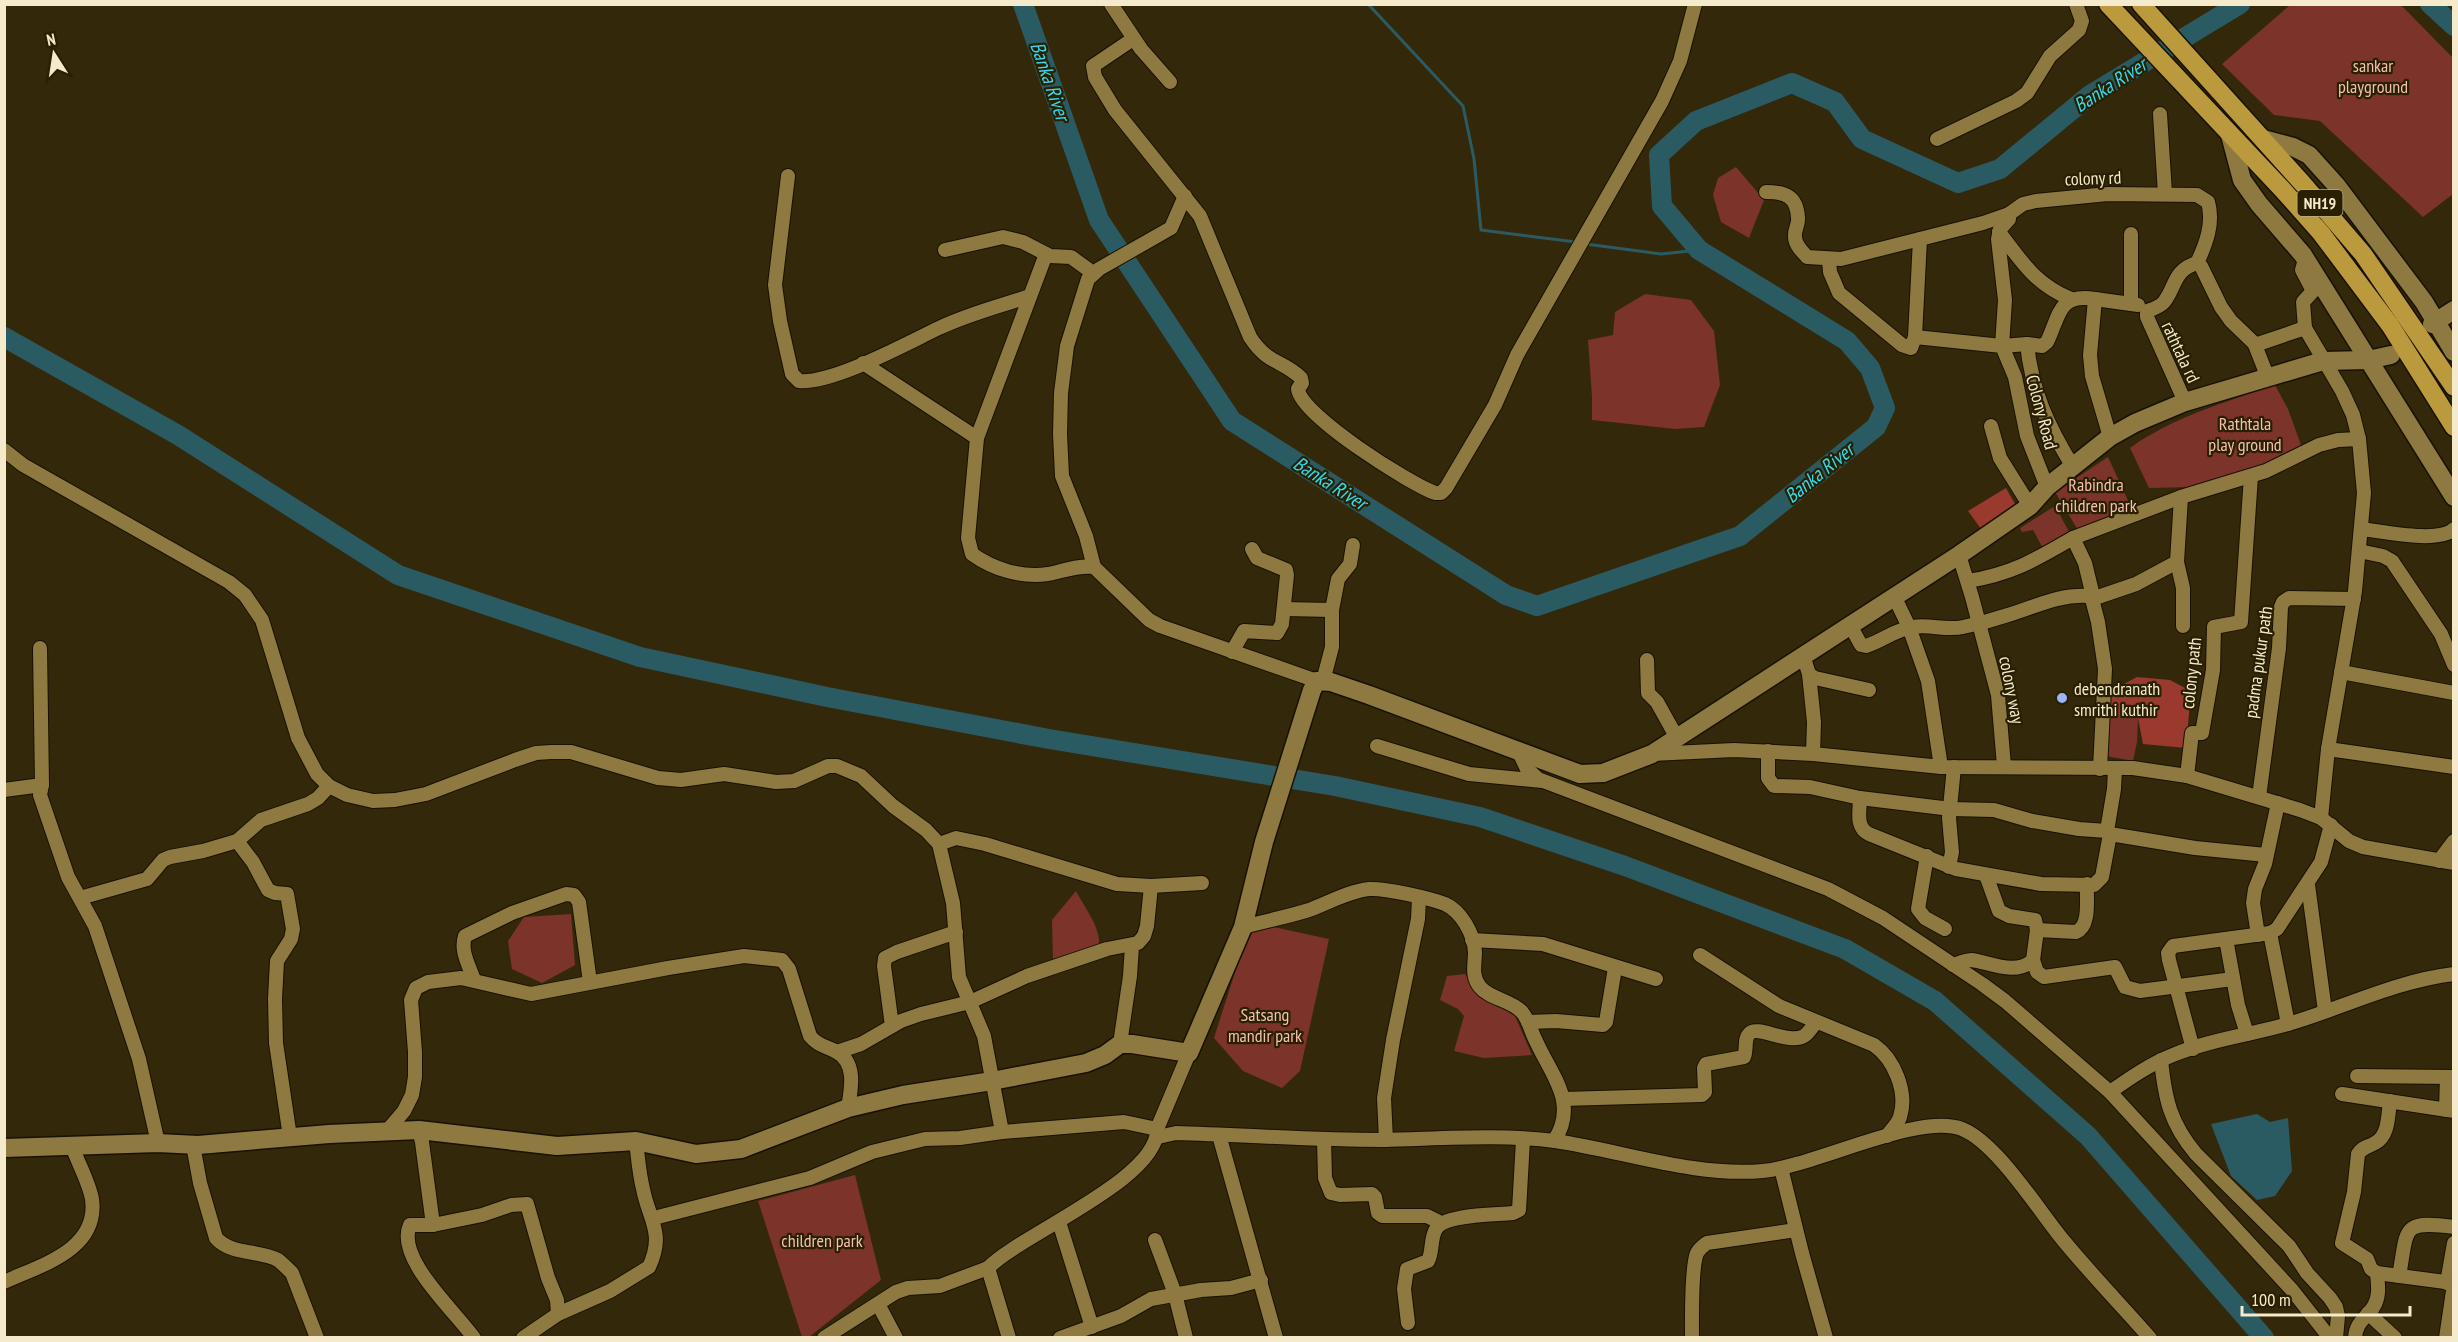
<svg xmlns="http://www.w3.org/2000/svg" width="2458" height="1342" viewBox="0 0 2458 1342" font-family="'PT Sans Narrow',sans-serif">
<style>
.green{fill:#7b332a}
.forest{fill:#9a392e}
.water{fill:#2b5b62}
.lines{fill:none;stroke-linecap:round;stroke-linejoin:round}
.stream{stroke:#2b5b62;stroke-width:3}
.river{stroke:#2b5b62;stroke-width:20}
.street-casing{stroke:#181202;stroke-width:16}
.secondary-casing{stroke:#181202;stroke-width:21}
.highway-casing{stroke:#181202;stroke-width:21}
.street{stroke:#8e7940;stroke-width:14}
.secondary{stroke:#8e7940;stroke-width:18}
.highway{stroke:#bb9a3d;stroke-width:18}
.poi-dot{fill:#9bb5fd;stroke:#291f01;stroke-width:2}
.labels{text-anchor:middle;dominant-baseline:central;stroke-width:4.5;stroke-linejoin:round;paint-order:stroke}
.shield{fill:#291f01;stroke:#b8ad90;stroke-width:1.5}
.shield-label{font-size:16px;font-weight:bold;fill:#f6eacd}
.park-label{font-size:18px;fill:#f6bfb6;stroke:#291f01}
.street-label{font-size:18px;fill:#f6eacd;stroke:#291f01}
.poi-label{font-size:18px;fill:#f6eacd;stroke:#291f01;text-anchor:start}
.water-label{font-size:20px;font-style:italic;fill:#35d8ee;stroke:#291f01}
</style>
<rect width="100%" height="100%" fill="#34280a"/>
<g class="green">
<path d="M2290,5H2401L2453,58V194L2423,217L2320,121L2274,115L2222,64Z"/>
<path d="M1736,167L1764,200L1749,238L1721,222L1713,195L1718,178Z"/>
<path d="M1645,294L1691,300L1714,331L1720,385L1704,427L1675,429L1592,420V397L1588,340L1613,335L1615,312Z"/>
<path d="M2275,385L2288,409L2301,445L2256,468L2192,487L2149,488L2130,448C2173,417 2226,402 2275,385Z"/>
<path d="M2108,457L2131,507L2078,530L2055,492Z"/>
<path d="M2055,506L2072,537L2045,552L2033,530L2022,532L2020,528Z"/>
<path d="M2105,713L2138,718L2137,742L2133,761L2106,756Z"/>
<path d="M1076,891C1084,907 1104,931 1098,949L1053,959L1052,920Z"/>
<path d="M571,914L575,965L542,983L512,969L508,941L524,917Z"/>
<path d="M1251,922L1329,939L1300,1071L1282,1088L1243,1071L1214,1038Z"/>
<path d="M1465,974L1479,990L1512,1009L1532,1055L1484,1058L1454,1051L1464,1016L1458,1009L1440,1000L1447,976Z"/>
<path d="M855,1175L881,1280L809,1337H802L758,1201Z"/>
</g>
<g class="forest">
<path d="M2006,488L2019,511L1984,533L1968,511Z"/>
<path d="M2137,677L2170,680L2191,691L2186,748L2143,744L2138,718L2108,714L2111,691Z"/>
</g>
<path class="water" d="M2257,1114L2270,1122L2288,1118L2292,1171L2275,1196L2257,1200L2231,1176L2211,1124Z"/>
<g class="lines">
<g class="stream">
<path d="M1368,4L1463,106L1474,159L1481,230L1576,242"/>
<path d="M1586,244L1661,254L1699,250"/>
</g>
<g class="river">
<path d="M1023,4L1099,220L1232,421L1506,595L1537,606L1740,536L1876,427L1885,408L1870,368L1847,341L1699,250L1662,206L1659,155L1696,121L1792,83L1835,102L1862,139L1958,183L2000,169L2090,95L2240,4"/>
<path d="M2430,4L2454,26"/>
<path d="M4,337L178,435L398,575L640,657L827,697L1049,739L1335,786L1480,817L1625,866L1845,949L1935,1001L2088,1136L2264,1338"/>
</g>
<g class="street-casing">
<g id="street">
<path d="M1111,4L1141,49L1170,82"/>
<path d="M1133,39L1093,66L1095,77L1115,110L1200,216L1250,337C1268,365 1283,360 1301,378L1302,383L1298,389C1300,415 1410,484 1435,493H1441L1446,488L1495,405L1517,355L1662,101L1680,61L1695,4"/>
<path d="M2160,114L2165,194"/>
<path d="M1937,139L2016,101L2027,93L2050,56L2079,30L2082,21L2076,4"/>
<path d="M788,176L775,285L780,321L792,374L799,381C833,384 907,343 939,328C968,314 1000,306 1030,296"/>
<path d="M1766,192C1785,192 1797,196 1798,218C1799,224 1794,230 1795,237C1795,245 1802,251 1807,257L1841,259L1983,223L2009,214L2023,204L2036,201L2108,194L2197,195L2208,202C2214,223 2206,244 2197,263"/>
<path d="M2009,214V219L2000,229L1998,239L2005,300L2002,346L2027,344L2042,346L2047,342C2060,315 2058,293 2095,299L2090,355L2092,376L2110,437"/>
<path d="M1999,232C2022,262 2035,284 2071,299"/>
<path d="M945,250L1003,237L1023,242L1050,256L1071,257L1093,273"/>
<path d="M1046,254L977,438L968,538L972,554C993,569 1021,578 1048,574C1063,571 1078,565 1094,567L1149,620L1160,626L1317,681"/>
<path d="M2305,259L2302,270L2313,291L2303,302L2305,328"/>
<path d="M1829,260L1830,272L1839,293L1902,345L1911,348L1915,337L1920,239"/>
<path d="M2095,299L2138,305"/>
<path d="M2131,304V234"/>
<path d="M1915,337L2002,346L2015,377L2027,436L2047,487"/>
<path d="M2027,344C2032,392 2048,426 2073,467"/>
<path d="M863,363L977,438"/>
<path d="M2268,378L2255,345L2305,328L2342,391L2353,415L2359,439L2364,493L2355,591L2328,749L2321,818"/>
<path d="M2185,402L2147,317V311C2153,309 2160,307 2164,302C2176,287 2173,270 2197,263L2201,266L2221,307L2231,321L2256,345"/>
<path d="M1991,426L2000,458L2030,506"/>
<path d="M4,450L23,465L229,582L245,595L262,620L298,738L317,774L329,786L347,795L373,801L395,800L426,794L515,760L536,753L551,752H571L658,778L681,780L724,774L776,782L794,781L828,766H837L861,776L893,806L926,830L939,844L953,903L959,977L984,1036L1002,1132"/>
<path d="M2361,529C2381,531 2439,544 2454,529"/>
<path d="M2073,538L2181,497L2266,471L2319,445L2338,440L2359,439"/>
<path d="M2359,551L2383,556L2392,561L2441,634L2454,665"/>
<path d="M1959,555L1972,597L1998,695L2004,766"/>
<path d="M2177,562L2183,588V626"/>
<path d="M1094,567L1086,536L1062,476L1060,434L1061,393L1067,346L1088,279L1099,269L1171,228L1185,196"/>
<path d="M1894,596L1909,627L1928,681L1941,767"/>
<path d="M2088,596L2092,599L2098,622L2105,669L2100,769"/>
<path d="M2092,599L2136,584L2177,562L2181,497"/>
<path d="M1284,609L1332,610L1338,579L1350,564L1353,545"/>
<path d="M1850,625L1861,645L1866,646C1882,641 1896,629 1913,627C1930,624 1946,631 1963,627C1978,624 1993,620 2008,615C2035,607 2059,594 2088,596L2092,592L2085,563L2073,538C2035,560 2012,574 1968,581"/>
<path d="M40,648L42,785L40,795L68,877L95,926L139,1059L158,1143"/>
<path d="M1232,652L1244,631L1277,633L1282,624L1287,575L1286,570L1257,558L1252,549"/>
<path d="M1803,655L1809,674L1815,678L1869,690"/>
<path d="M1647,660L1648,693L1657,702L1677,738"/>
<path d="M2341,672L2454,693"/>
<path d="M1809,674L1814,722L1813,754"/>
<path d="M1323,681L1332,647V610"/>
<path d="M1377,746L1469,774L1542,781"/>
<path d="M2328,749L2454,767"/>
<path d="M1768,751V778L1774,786L1810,787L1860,798L1951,809L1994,810L2032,821L2079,829L2107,831"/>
<path d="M1519,752L1527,769L1538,779L1828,889L1883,918L1982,984L2005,1001L2110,1092L2292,1290L2330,1338"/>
<path d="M1652,754L1734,750L1813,754L1941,767L2133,768L2187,776L2300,810L2321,818L2349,841L2363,847L2454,863"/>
<path d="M2115,769L2114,789L2107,831L2110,834L2195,848L2266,855"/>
<path d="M2187,776L2192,733H2202L2213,670L2214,627L2241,622L2251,476"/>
<path d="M4,790L42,785"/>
<path d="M2259,797L2279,648L2281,607L2283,602L2289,598L2354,599"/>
<path d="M1860,798C1860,811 1855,827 1869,834L1956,869L2041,884L2094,885L2102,877L2110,834"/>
<path d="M237,841L253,862L268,890L275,893L287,894L293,929L291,939L277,961L275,999L276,1043L290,1137"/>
<path d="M939,844L956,838L985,844L1117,884L1151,886L1202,883"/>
<path d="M1927,856L1918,909L1925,918L1945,929"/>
<path d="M2439,861L2454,841"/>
<path d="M1949,867L1952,852L1949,818L1954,767"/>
<path d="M2308,885L2325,1011"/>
<path d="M80,898L147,879L163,860L170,857L203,851L237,841L261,820L308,804L318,798L329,786"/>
<path d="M1243,927C1265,921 1287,917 1309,910C1328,903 1349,891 1369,889C1385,888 1429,898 1445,904C1461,911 1474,934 1475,952C1475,964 1471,976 1480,987C1490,999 1511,1000 1522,1012C1529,1020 1531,1032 1536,1041C1551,1075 1579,1103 1554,1141"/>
<path d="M2037,930L2076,932C2091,926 2086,898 2087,884"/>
<path d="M2270,933L2277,929L2321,862L2331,825"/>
<path d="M2258,935L2253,903L2255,889L2265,864L2278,803"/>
<path d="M2226,939L2238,1005L2247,1034"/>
<path d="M1472,940L1543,944L1656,979"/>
<path d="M1700,955L1779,1006L1874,1045C1894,1059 1908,1092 1900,1117C1898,1124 1891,1130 1887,1136"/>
<path d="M2033,960L2037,972L2044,977L2115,967L2125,987L2140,991L2233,979"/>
<path d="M1953,965C1959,963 1966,960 1972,960C1991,963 2016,976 2033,960L2037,930L2035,920L2009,916L1999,911L1986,875"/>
<path d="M474,980C469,965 460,951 465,936L512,913L566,894L574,895L579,902L590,982"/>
<path d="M1528,1022L1556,1021L1603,1025L1606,1022L1615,968"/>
<path d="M892,1026L884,966L885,958L897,952L956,932"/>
<path d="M1120,1044L1130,976L1132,946"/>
<path d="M2193,1049L2169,960L2168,953L2173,946L2270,933L2288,1024"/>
<path d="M837,1052L861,1044L901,1021L921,1014L970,1002L1027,976L1107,949L1138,943L1144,936L1147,926L1151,886"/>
<path d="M2161,1060C2165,1099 2170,1123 2196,1154L2289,1246L2307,1273L2330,1298L2336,1307L2338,1316L2336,1338"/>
<path d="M2357,1076L2454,1077"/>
<path d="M2110,1092C2130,1078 2150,1064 2173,1055C2209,1040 2250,1035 2288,1024C2343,1008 2395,981 2454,974"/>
<path d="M2342,1094L2454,1111"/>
<path d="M1563,1099L1702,1095L1705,1092L1704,1068L1706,1064L1744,1057C1747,1050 1744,1039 1749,1034C1757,1024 1788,1045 1804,1036C1809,1033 1812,1027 1816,1022"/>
<path d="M2390,1101C2388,1115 2389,1136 2375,1143C2368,1147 2362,1147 2358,1154L2354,1192L2342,1243L2367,1259L2371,1269L2377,1273L2453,1283"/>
<path d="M2446,1110L2447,1077"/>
<path d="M419,1130L422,1142L433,1225H410C395,1258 455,1311 474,1338"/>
<path d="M387,1131L404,1111L412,1095L415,1077V1052L411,1000L416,988L428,982L461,978L531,994L668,968L744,956L782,960L789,969L810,1036C818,1046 826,1046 837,1052C857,1063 851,1090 848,1108"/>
<path d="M1219,1135L1276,1338"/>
<path d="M1158,1137L1176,1133C1245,1135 1313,1140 1382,1140C1437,1139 1501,1134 1555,1141C1623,1151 1694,1177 1763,1171C1815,1166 1919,1112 1962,1129C1997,1143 2039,1211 2063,1240C2091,1274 2121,1305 2150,1338"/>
<path d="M1324,1140L1325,1178L1331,1193L1340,1195L1372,1194L1375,1197L1378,1213L1382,1216H1427L1441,1223"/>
<path d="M1386,1140L1384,1098L1393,1040L1418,919L1419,898"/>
<path d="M193,1145L200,1183L216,1238C231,1255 259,1250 278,1260C283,1264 288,1269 292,1273L317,1338"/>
<path d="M1781,1168L1802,1253L1826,1338"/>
<path d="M654,1218L810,1178L872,1152L925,1139L960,1138L1002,1132L1124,1122L1157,1129"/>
<path d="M1059,1222L1092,1327"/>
<path d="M433,1225L482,1215L511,1205L527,1204L548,1278L557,1300L558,1314"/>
<path d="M1155,1240L1175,1294L1186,1338"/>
<path d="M2399,1276C2408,1228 2400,1220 2454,1227"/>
<path d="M4,1282C41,1265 99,1250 92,1199C89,1182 78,1163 72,1146"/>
<path d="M2447,1283L2454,1243"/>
<path d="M878,1304L896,1338"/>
<path d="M2368,1313L2395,1338"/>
<path d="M1408,1323L1404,1289L1407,1269L1428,1261C1433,1252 1430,1239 1436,1229C1444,1214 1496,1215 1513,1213L1519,1210L1523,1140"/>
<path d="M523,1338L558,1314L610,1291L649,1267C665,1233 649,1220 643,1189C639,1173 638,1157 636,1141"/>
<path d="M824,1338L896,1292L908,1288L940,1286L988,1268"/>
<path d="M1009,1338L988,1268C1021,1234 1159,1179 1157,1129L1189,1053"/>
<path d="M1060,1338L1121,1316L1151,1299L1201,1290L1231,1288L1261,1280"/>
<path d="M1692,1338C1692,1320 1691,1267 1697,1253C1700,1248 1703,1246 1707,1243L1796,1230"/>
<path d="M2355,1338C2356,1321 2367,1318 2374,1306C2380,1296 2378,1284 2377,1273"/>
<path d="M2446,1338L2454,1284"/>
</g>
</g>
<g class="secondary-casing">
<g id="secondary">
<path d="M2230,135L2242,180L2259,204L2303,255L2454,497"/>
<path d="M2263,139L2293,147L2309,155L2336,185L2424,302L2454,352"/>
<path d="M2432,324L2454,310"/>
<path d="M4,1148L158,1143L198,1145L329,1134L419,1130L557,1146L636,1141L696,1154L741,1149L848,1108L903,1095L992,1081L1086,1063L1105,1055L1120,1044H1132L1189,1053L1243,927L1264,842L1312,690L1317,681L1331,682L1369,695L1580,774L1603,773L1652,754L1959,555L2030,506L2047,487L2110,437L2135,423L2185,402L2323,361L2368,360L2391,355"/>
</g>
</g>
<g class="highway-casing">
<g id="highway">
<path d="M2108,4L2282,189L2321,233L2390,325L2454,427"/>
<path d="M2141,4L2303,184L2363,254L2454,387"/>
</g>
</g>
<use href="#street" class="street"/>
<use href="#secondary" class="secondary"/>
<use href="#highway" class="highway"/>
</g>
<circle class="poi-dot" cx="2062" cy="698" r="6"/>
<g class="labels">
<rect class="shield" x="2297.5" y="190" width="45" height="26" rx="4.5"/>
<g class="shield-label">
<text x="2320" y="203">NH19</text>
</g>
<g class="park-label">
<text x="2373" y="65">sankar<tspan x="2373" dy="21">playground</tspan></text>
<text x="2245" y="423">Rathtala<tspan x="2245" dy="21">play ground</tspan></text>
<text x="2096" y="484">Rabindra<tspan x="2096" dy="21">children park</tspan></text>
<text x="1265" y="1014">Satsang<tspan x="1265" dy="21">mandir park</tspan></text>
<text x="822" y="1240">children park</text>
</g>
<g class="street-label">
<text transform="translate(2093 178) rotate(-2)">colony rd</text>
<text transform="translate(2181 352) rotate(65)">rathtala rd</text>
<text transform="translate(2042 412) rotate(75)">Colony Road</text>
<text transform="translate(2258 662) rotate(-82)">padma pukur path</text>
<text transform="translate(2191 673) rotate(-84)">colony path</text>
<text transform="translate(2012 690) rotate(79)">colony way</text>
</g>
<g class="poi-label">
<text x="2074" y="688">debendranath<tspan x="2074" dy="21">smrithi kuthir</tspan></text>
</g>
<g class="water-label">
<text transform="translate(1050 81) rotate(71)">Banka River</text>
<text transform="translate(2110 85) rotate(-33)">Banka River</text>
<text transform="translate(1819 473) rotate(-39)">Banka River</text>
<text transform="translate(1330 483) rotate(32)">Banka River</text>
</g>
</g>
<rect width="2458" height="1342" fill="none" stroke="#f6eacd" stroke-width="12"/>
<g transform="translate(54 54) rotate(348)" stroke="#291f01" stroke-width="4.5" paint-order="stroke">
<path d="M0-4.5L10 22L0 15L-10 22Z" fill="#f6eacd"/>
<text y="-9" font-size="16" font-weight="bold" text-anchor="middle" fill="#f6eacd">N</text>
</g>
<path d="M2242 1306v9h168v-9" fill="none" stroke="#f6eacd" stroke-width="3"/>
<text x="2251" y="1306" font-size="18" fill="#f6eacd" stroke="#291f01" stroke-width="4.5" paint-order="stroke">100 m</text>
</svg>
